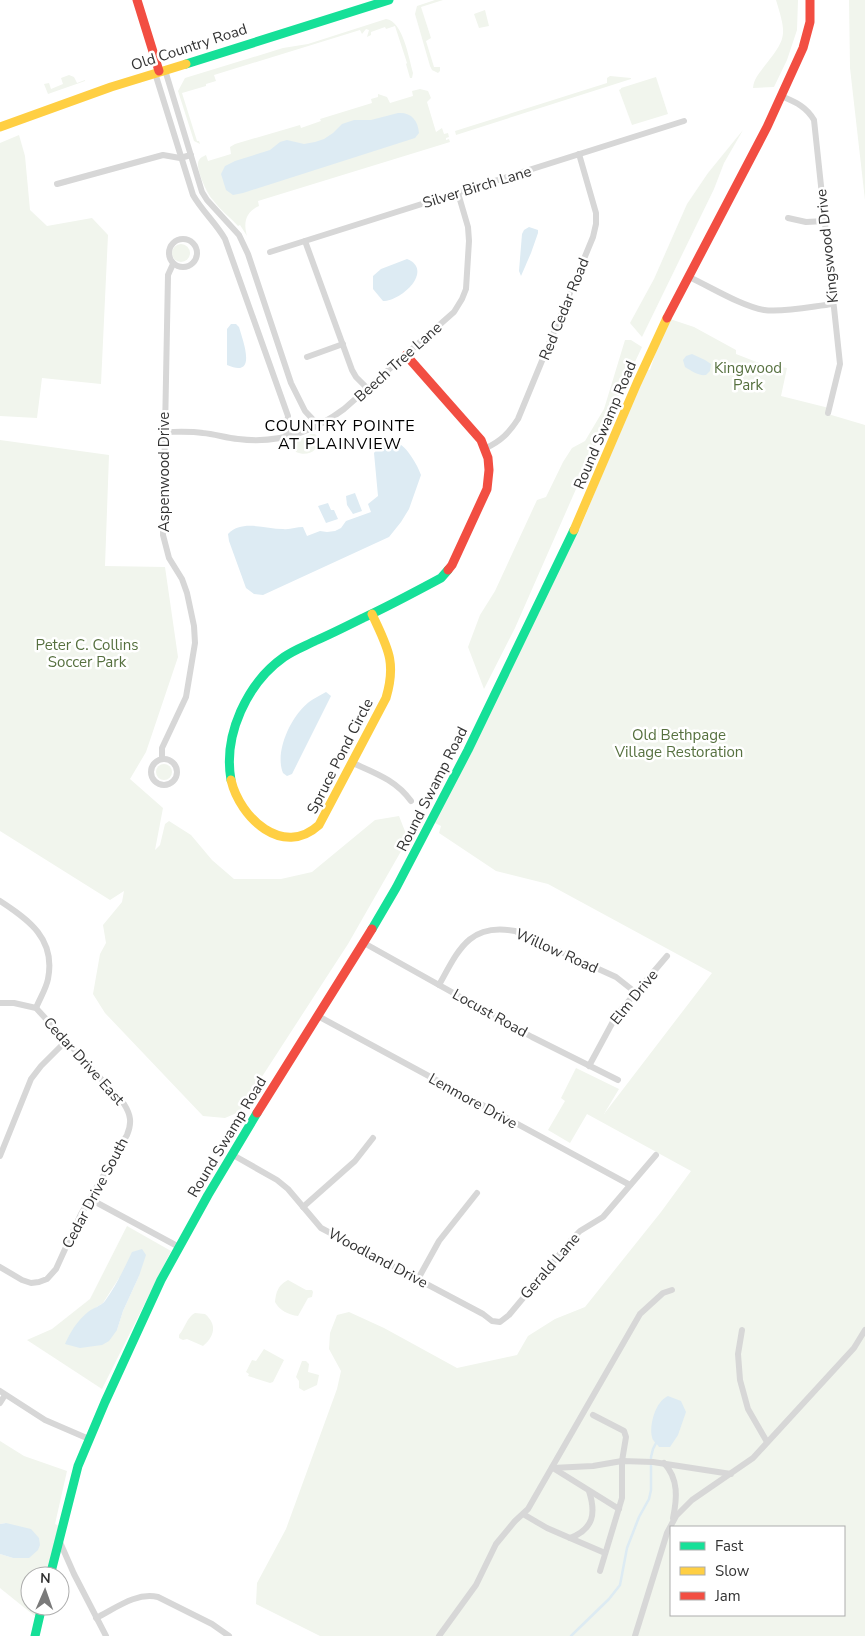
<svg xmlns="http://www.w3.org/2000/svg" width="865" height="1636" viewBox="0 0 865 1636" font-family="'Nunito Sans',sans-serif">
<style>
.green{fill:#f1f5ed;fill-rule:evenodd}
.water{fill:#ddebf3}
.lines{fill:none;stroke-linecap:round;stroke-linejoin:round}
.stream{stroke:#ddebf3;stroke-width:2.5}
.street{stroke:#d7d7d7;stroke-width:6}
.fast{stroke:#16e098;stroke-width:9}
.slow{stroke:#ffcf43;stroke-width:9}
.jam{stroke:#f24e42;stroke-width:9}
.labels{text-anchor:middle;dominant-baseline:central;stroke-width:5;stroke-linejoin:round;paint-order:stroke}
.street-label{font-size:15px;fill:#333;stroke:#fff}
.park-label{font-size:15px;fill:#56703f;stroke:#fff}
.neighbourhood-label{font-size:16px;letter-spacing:1px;fill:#000;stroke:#fff}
</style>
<rect width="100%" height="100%" fill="#fff"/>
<g class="green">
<path d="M435,0H443L421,7L431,38L426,41L434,67H440V71L438,73L432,70L430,66L415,14L417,6Z"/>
<path d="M776,0H798L797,30L787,60L774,87L753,88C754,79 758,75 763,68C787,38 787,36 776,0Z"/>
<path d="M849,0H865V200L850,68Z"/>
<path d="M485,10L489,26L479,28L474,14Z"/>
<path d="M386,19C403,21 409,59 413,73L412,78H410L406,64L407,63L395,26L386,29L385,27L371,32V35L367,37L369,30L366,29L362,34L360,30L214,75L216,81L206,84V86L182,93L197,141H199L200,144L194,141L178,91L185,78L283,48L308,44Z"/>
<path d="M69,75L74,77L77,83L85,80V81L48,94L44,84L49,83L51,89L63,84L61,78Z"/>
<path d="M610,76L631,78V79L456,135L455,131L607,83V78Z"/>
<path d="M656,77L668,114L632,125L619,90L621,89V88Z"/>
<path d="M420,89L428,91L431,98L427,102L436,132L442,128L444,134L448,133L449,137L446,138V140L449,139L450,142L258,201L259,206C246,212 243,222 247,236L240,225L238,226C230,217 220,210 213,200C207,194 197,171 198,163C199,158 202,157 206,155L208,161L231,154L230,147L235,144L300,125L301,128L321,121L320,119L372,103L371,99L378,97V94L387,97L390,103L413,96L412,91Z"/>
<path d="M743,130L724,163L714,189L642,337L630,323L654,279L687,204L708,173Z"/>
<path d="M19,135L25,156L30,210L47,226L92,218L108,235L101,384L42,378L37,418L0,416V143Z"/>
<circle cx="181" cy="253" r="9"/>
<path d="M667,318L694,327L736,350V354L759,363L787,368L781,396L829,408L828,414L865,425V1636H320L256,1604L257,1583L286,1529L337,1389L341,1371L329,1349L330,1333L337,1315L349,1312L384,1328L457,1368L517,1355L528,1336L555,1319L585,1307L661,1212L691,1171L587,1114L570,1143L548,1130L565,1101L561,1098L576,1068L619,1089L604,1114L712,973L548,884L496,871L439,833L441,826L433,822L584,519L645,369L650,370ZM671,1527H844V1615H671Z"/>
<path d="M625,340H631L642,347L587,464L515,628L484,689L468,647L480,615L495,591L537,500L546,497L563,462L572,448L585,441L604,409Z"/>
<path d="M311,434H315L319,438C320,451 307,457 296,452L293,446L294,442Z"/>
<path d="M0,440L109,455L105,566L165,567L178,657L146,752L130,779L163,808L155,850L160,845L165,824L169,821L191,835L212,860L234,879H281L312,872L375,820L399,816L408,839L348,944L239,1112L225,1118L203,1116L105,1013L93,994L100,954L106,943L103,925L122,902L124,891L110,900L0,831Z"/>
<circle cx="164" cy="772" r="8"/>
<path d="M127,1226L171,1251L102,1389L27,1340L52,1329L90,1299ZM139,1276L123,1311L117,1330L89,1312L103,1303L119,1278Z"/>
<path d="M288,1280L306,1290H312L313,1292L312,1297L308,1298L298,1316C289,1315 279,1310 275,1302C276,1292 278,1285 288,1280Z"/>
<path d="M195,1313L205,1314C218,1325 214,1337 203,1346L187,1339L183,1340L179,1338V1335C185,1328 187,1317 195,1313Z"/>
<path d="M264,1349L284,1360L273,1382L270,1383L248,1376L249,1374L246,1372L252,1360L256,1361Z"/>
<path d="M302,1361H306L309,1364L308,1372L319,1375L317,1385L304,1391L299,1388V1381L296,1377Z"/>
<path d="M0,1441L24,1456L67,1471L55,1524L59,1526L47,1576H30V1606H39L36,1617L0,1588V1554L13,1558L6,1523L0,1524Z"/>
</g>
<g class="water">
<path d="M398,113C411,112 418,120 419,133L415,138L243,193L233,195L226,190L221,174L225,166L235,161L270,150L280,142L287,140L304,144L315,142L324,139L333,133L342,124L354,120H371Z"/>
<path d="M529,227L538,230V233L531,253L521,276L519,271L522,234L524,230Z"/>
<path d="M407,259C434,270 402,301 383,301L373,289V276L381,269Z"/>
<path d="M231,324H236L239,327C243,341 258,379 227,365V329Z"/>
<path d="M692,354L705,360L711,364L710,371L706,375C698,376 692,371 685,367L683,360L686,356Z"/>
<path d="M388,441C391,441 394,441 396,442C407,446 418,466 421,475L409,509L401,522L389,537L263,595L254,594L246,588L229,541L228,534C242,519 265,529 283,529C290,530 296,527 303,527L307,536L320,531L327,532L335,531L341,528L346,521L371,512L368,504L378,496L374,453L379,446Z"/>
<path d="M355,493L362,511L353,514L347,505L346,496Z"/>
<path d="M328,503L331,510H334L338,519L326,523L318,506Z"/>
<path d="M326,692L331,696L292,774L287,776L283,773C274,751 292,715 309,702C314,698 321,695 326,692Z"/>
<path d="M142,1249L146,1255L139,1276L123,1311L117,1330L109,1341L102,1345L80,1348L65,1344C71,1331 77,1321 88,1312C93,1308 101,1306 105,1301C116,1286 124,1269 132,1252Z"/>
<path d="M668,1396L681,1401L686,1412L678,1435L670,1447H659C657,1444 652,1440 652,1437C649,1424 656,1401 668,1396Z"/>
<path d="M6,1523L31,1529L39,1538L40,1545L38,1550L29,1558H13L0,1554V1524Z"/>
</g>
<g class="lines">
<path class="stream" d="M571,1636L609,1599L620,1585L627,1548L639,1517L649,1499L651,1490V1457L653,1449L656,1443"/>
<g class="street">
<path d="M165,70L202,192L207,200L239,235L248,254L291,383L305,411L319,426"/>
<path d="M155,73L193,195C202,211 216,223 225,239L288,416L286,438"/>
<path d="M781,96C795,102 806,106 814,120L840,364L828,413"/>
<path d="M57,184L163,155L180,158L191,155"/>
<path d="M788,218L806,222L825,221"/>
<circle cx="183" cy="253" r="14"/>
<path d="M305,241L352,370L356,377L368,389"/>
<path d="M270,252L684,121"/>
<path d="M689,277C711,287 741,306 764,310C783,313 814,306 833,304"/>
<path d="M307,357L343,344"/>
<path d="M164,432C177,432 190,431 203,433C215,434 226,438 238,439C277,444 312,433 344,409L454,312L462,299L466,289L469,241L468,227L458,193"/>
<path d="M486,448C501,441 509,433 518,419L593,237L596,224V213L579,154"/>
<path d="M162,759V748L186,697L195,643L194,626L187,593L182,579L169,558L163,535L168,275L173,264"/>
<circle cx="164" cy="772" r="13"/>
<path d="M353,763C375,773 396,780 411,801"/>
<path d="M0,901C29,920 56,939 48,979C46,989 40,998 36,1008"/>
<path d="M364,943L532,1037L618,1080"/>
<path d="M439,985C458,951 469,922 515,931L616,977L635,992"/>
<path d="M0,1003H14L36,1008L124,1104C131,1115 132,1123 127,1135L81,1214L56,1269L47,1279L39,1282L31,1283L22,1280L0,1267"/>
<path d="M318,1016L630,1185"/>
<path d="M589,1066L616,1016L667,956"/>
<path d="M233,1155L277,1180L288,1189L321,1228L483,1314L492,1321L500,1322L509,1315L574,1237L580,1231L603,1217L656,1155"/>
<path d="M0,1156L31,1079L41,1066L65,1042"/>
<path d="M90,1199L179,1247"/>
<path d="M303,1207L355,1161L373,1138"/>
<path d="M418,1279L439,1241L477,1193"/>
<path d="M742,1330L738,1354L740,1380L748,1409L767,1442"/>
<path d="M0,1391L45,1420L89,1439"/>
<path d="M0,1403L5,1395"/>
<path d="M593,1415L624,1431L626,1437L622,1461V1498L600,1571"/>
<path d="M664,1463C679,1479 677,1499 673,1518"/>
<path d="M552,1468L593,1466L622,1461L653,1462L731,1474"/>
<path d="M553,1468L619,1509"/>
<path d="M523,1514L547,1528L570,1538C594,1529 596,1513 589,1491"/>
<path d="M570,1538L605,1553"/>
<path d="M59,1540L74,1574L106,1636"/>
<path d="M96,1618C116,1608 136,1592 158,1597L212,1624L229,1636"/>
<path d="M439,1636L476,1585L496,1544L515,1521L528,1509L640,1314L663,1293L672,1290"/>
<path d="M635,1636L667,1533L676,1516L692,1500L753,1458L854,1348L865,1330"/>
</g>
<g class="fast">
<path d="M186,64L389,0"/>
<path d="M231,780C223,735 247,683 284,657C294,650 305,646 315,641C331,634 347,626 363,618C389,606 415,592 441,578L448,570"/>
<path d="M372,929L396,888L468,750L574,530"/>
<path d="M50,1576L78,1466L105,1402L161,1280L208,1195L257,1113"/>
<path d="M35,1636L42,1606"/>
</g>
<g class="slow">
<path d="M0,127L111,87L186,64"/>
<path d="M574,530L637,383L667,318"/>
<path d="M231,780C240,818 283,858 319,825L386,698C397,661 387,647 372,614"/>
</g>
<g class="jam">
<path d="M137,0L159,71"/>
<path d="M667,318L767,127L803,48L810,22V0"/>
<path d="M406,355L481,440L488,458L489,470L487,489L452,565L448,570"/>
<path d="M257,1113L372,929"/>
</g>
</g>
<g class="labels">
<g class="street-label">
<text transform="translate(189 47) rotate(-18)">Old Country Road</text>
<text transform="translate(477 187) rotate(-17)">Silver Birch Lane</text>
<text transform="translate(827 246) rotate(-96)">Kingswood Drive</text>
<text transform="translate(564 309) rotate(-68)">Red Cedar Road</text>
<text transform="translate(398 362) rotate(-42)">Beech Tree Lane</text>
<text transform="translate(605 425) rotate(-67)">Round Swamp Road</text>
<text transform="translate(164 472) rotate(-90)">Aspenwood Drive</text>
<text transform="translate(340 756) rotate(-63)">Spruce Pond Circle</text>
<text transform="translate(432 789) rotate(-63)">Round Swamp Road</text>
<text transform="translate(557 951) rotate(24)">Willow Road</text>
<text transform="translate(634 997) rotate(-51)">Elm Drive</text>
<text transform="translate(490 1013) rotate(29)">Locust Road</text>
<text transform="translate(84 1061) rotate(48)">Cedar Drive East</text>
<text transform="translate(473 1101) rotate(29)">Lenmore Drive</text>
<text transform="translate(227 1137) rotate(-59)">Round Swamp Road</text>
<text transform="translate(95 1193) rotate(-62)">Cedar Drive South</text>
<text transform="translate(378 1258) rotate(28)">Woodland Drive</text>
<text transform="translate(550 1266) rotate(-49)">Gerald Lane</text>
</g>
<g class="park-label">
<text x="748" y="368">Kingwood<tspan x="748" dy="17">Park</tspan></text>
<text x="87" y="645">Peter C. Collins<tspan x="87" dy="17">Soccer Park</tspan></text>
<text x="679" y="735">Old Bethpage<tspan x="679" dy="17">Village Restoration</tspan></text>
</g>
<g class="neighbourhood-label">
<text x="340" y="426">COUNTRY POINTE<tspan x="340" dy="18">AT PLAINVIEW</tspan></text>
</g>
</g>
<rect x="670" y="1526" width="175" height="90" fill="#ffffff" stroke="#adadad"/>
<rect x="680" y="1542" width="25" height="8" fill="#16e098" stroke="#adadad"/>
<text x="715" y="1551" font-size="15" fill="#333333">Fast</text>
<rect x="680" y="1567" width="25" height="8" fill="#ffcf43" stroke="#adadad"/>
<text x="715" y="1576" font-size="15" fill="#333333">Slow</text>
<rect x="680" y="1592" width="25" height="8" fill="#f24e42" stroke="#adadad"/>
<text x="715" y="1601" font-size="15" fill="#333333">Jam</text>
<g transform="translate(45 1591) rotate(2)"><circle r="24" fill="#ffffff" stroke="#adadad"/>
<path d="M0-4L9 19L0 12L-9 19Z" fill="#7a7a7a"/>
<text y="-8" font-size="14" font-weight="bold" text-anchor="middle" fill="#333333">N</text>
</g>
</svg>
